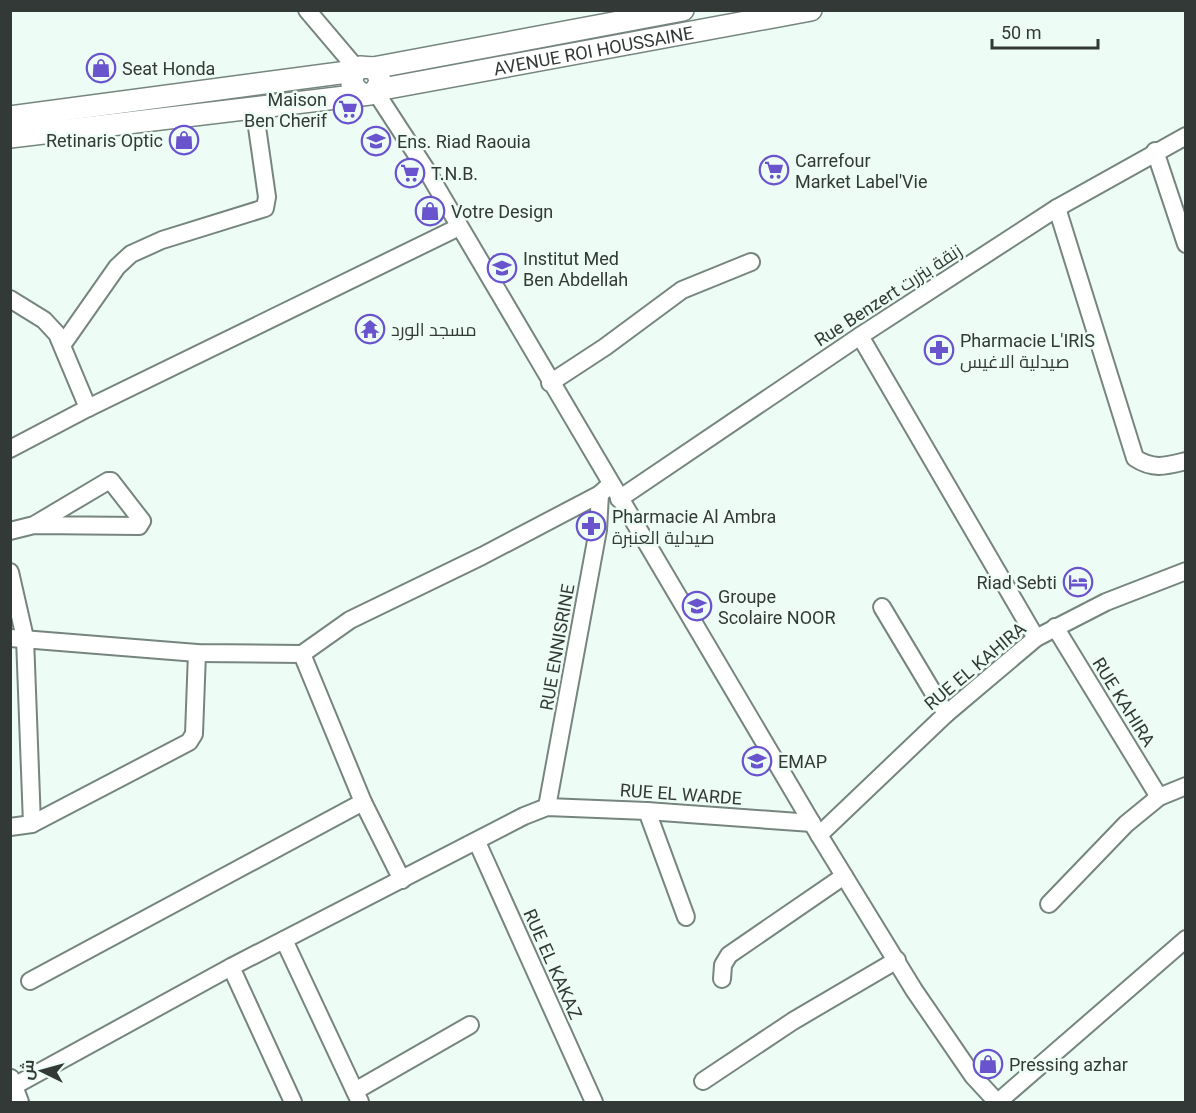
<svg xmlns="http://www.w3.org/2000/svg" width="1196" height="1113" viewBox="0 0 1196 1113" font-family="Roboto,Cairo,sans-serif">
<style>
.lines{fill:none;stroke-linecap:round;stroke-linejoin:round}
.minor-casing{stroke:#76857e;stroke-width:20}
.major-casing{stroke:#76857e;stroke-width:24}
.minor{stroke:#fff;stroke-width:16}
.major{stroke:#fff;stroke-width:21}
.labels{text-anchor:middle;dominant-baseline:central;stroke-width:5;stroke-linejoin:round;paint-order:stroke}
.street-label{font-size:18px;fill:#333936;stroke:#edfdf5}
.poi-label{font-size:18px;fill:#333936;stroke:#edfdf5;text-anchor:start}
</style>
<rect width="100%" height="100%" fill="#edfdf5"/>
<g class="lines">
<g class="minor-casing">
<g id="minor">
<path d="M307,10L357,69"/>
<path d="M375,91L427,171L819,835L914,990L973,1076L997,1102"/>
<path d="M1155,151L1186,244"/>
<path d="M1057,208L1135,458C1153,470 1166,466 1186,461"/>
<path d="M10,299L44,320L57,334L88,408"/>
<path d="M860,336L1036,638"/>
<path d="M63,344L117,267L131,254L162,240L265,208L267,197L254,106"/>
<path d="M550,383L605,347L682,290L751,262"/>
<path d="M10,449L88,408L459,227"/>
<path d="M619,499L860,336L1057,208L1186,136"/>
<path d="M10,531L34,525L108,481H111L142,521L139,526L34,525"/>
<path d="M10,572L25,638L32,824"/>
<path d="M882,607L946,714"/>
<path d="M1055,627L1159,797"/>
<path d="M10,638L197,653L302,654L350,620L482,556L600,494L611,484"/>
<path d="M302,654L363,802L402,880"/>
<path d="M547,807L598,530L600,494"/>
<path d="M647,811L686,917"/>
<path d="M10,827L32,824L189,742L194,734L197,653"/>
<path d="M819,835L946,714L1036,638L1106,602L1186,571"/>
<path d="M477,842L594,1102"/>
<path d="M1049,904L1126,824L1159,797L1186,786"/>
<path d="M284,940L360,1102"/>
<path d="M231,967L293,1102"/>
<path d="M722,979L723,965L729,955L844,876"/>
<path d="M30,981L363,802"/>
<path d="M11,1078L20,1102"/>
<path d="M703,1081L793,1021L897,960"/>
<path d="M14,1086L231,967L524,816L547,807L647,811L812,823"/>
<path d="M355,1091L470,1025"/>
<path d="M998,1102L1186,939"/>
</g>
</g>
<g class="major-casing">
<g id="major">
<path d="M373,68L683,10"/>
<path id="s1" d="M377,90L811,10"/>
<path d="M10,117L355,71"/>
<path d="M10,137L370,94C381,88 383,77 373,68L360,67L353,74L352,85L360,93"/>
</g>
</g>
<use href="#minor" class="minor"/>
<use href="#major" class="major"/>
</g>
<defs>
<g id="shop-ring" transform="scale(1.5)"><circle r="9.5" fill="#edfdf5" stroke="#6954ce" stroke-width="1.5"/><path d="M-5-2.5h2.3a2.7 3.5 0 0 1 5.4 0H5L5.5 6h-11ZM-1.5-2.5h3a1.5 2.3 0 0 0-3 0Z" fill="#6954ce"/></g>
<g id="supermarket-ring" transform="scale(1.5)"><circle r="9.5" fill="#edfdf5" stroke="#6954ce" stroke-width="1.5"/><path d="M-6-5.5h2.5l.6 2H6L4.5 2H-2.5L-4.4-4H-6ZM-1.5 3.2a1.3 1.3 0 1 0 .1 0ZM3 3.2a1.3 1.3 0 1 0 .1 0Z" fill="#6954ce"/></g>
<g id="school-ring" transform="scale(1.5)"><circle r="9.5" fill="#edfdf5" stroke="#6954ce" stroke-width="1.5"/><path d="M0-5L7-2L0 1L-7-2ZM-4 1L0 2.5L4 1V4Q0 6-4 4Z" fill="#6954ce"/></g>
<g id="temple-ring" transform="scale(1.5)"><circle r="9.5" fill="#edfdf5" stroke="#6954ce" stroke-width="1.5"/><path d="M0-6L5-2H3V0L6.5 2.5H4V6H1.5V3h-3V6H-4V2.5H-6.5L-3 0V-2H-5Z" fill="#6954ce"/></g>
<g id="pharmacy-ring" transform="scale(1.5)"><circle r="9.5" fill="#edfdf5" stroke="#6954ce" stroke-width="1.5"/><path d="M-2-6h4v4h4v4h-4v4h-4v-4h-4v-4h4Z" fill="#6954ce"/></g>
<g id="hotel-ring" transform="scale(1.5)"><circle r="9.5" fill="#edfdf5" stroke="#6954ce" stroke-width="1.5"/><path d="M-6-4.5h1.5V1H6V5H4.5V3h-9V5H-6ZM-4 0a1.8 1.8 0 1 1 3.6 0ZM.5 0V-2.5h3Q6-2.5 6 0Z" fill="#6954ce"/></g>
</defs>
<g fill-rule="evenodd">
<use href="#shop-ring" x="101" y="68"/>
<use href="#supermarket-ring" x="348" y="109"/>
<use href="#shop-ring" x="184" y="140"/>
<use href="#school-ring" x="376" y="141"/>
<use href="#supermarket-ring" x="774" y="170"/>
<use href="#supermarket-ring" x="410" y="173"/>
<use href="#shop-ring" x="430" y="211"/>
<use href="#school-ring" x="502" y="268"/>
<use href="#temple-ring" x="370" y="329"/>
<use href="#pharmacy-ring" x="939" y="350"/>
<use href="#pharmacy-ring" x="591" y="526"/>
<use href="#hotel-ring" x="1078" y="582"/>
<use href="#school-ring" x="697" y="606"/>
<use href="#school-ring" x="757" y="761"/>
<use href="#shop-ring" x="988" y="1064"/>
</g>
<g class="labels">
<g class="street-label">
<text stroke="none"><textPath href="#s1" startOffset="220">AVENUE ROI HOUSSAINE</textPath></text>
<text transform="translate(888 295) rotate(-33)">Rue Benzert زنقة بنزرت</text>
<text transform="translate(557 647) rotate(-80)">RUE ENNISRINE</text>
<text transform="translate(975 666) rotate(-40)">RUE EL KAHIRA</text>
<text transform="translate(1124 702) rotate(58)">RUE KAHIRA</text>
<text transform="translate(681 794) rotate(4)">RUE EL WARDE</text>
<text transform="translate(553 964) rotate(66)">RUE EL KAKAZ</text>
</g>
<g class="poi-label">
<text x="122" y="68">Seat Honda</text>
<text x="327" y="99" text-anchor="end">Maison<tspan x="327" dy="21">Ben Cherif</tspan></text>
<text x="163" y="140" text-anchor="end">Retinaris Optic</text>
<text x="397" y="141">Ens. Riad Raouia</text>
<text x="795" y="160">Carrefour<tspan x="795" dy="21">Market Label'Vie</tspan></text>
<text x="431" y="173">T.N.B.</text>
<text x="451" y="211">Votre Design</text>
<text x="523" y="258">Institut Med<tspan x="523" dy="21">Ben Abdellah</tspan></text>
<text x="391" y="329">مسجد الورد</text>
<text x="960" y="340">Pharmacie L'IRIS<tspan x="960" dy="21">صيدلية الاغيس</tspan></text>
<text x="612" y="516">Pharmacie Al Ambra<tspan x="612" dy="21">صيدلية العنبرة</tspan></text>
<text x="1057" y="582" text-anchor="end">Riad Sebti</text>
<text x="718" y="596">Groupe<tspan x="718" dy="21">Scolaire NOOR</tspan></text>
<text x="778" y="761">EMAP</text>
<text x="1009" y="1064">Pressing azhar</text>
</g>
</g>
<rect width="1196" height="1113" fill="none" stroke="#333936" stroke-width="24"/>
<g transform="translate(42 1071) rotate(275)" stroke="#edfdf5" stroke-width="4.5" paint-order="stroke">
<path d="M0-4.5L10 22L0 15L-10 22Z" fill="#333936"/>
<text y="-9" font-size="16" font-weight="bold" text-anchor="middle" fill="#333936">ش</text>
</g>
<path d="M992 39v9h106v-9" fill="none" stroke="#333936" stroke-width="3"/>
<text x="1001" y="39" font-size="18" fill="#333936" stroke="#edfdf5" stroke-width="4.5" paint-order="stroke">50 m</text>
</svg>
